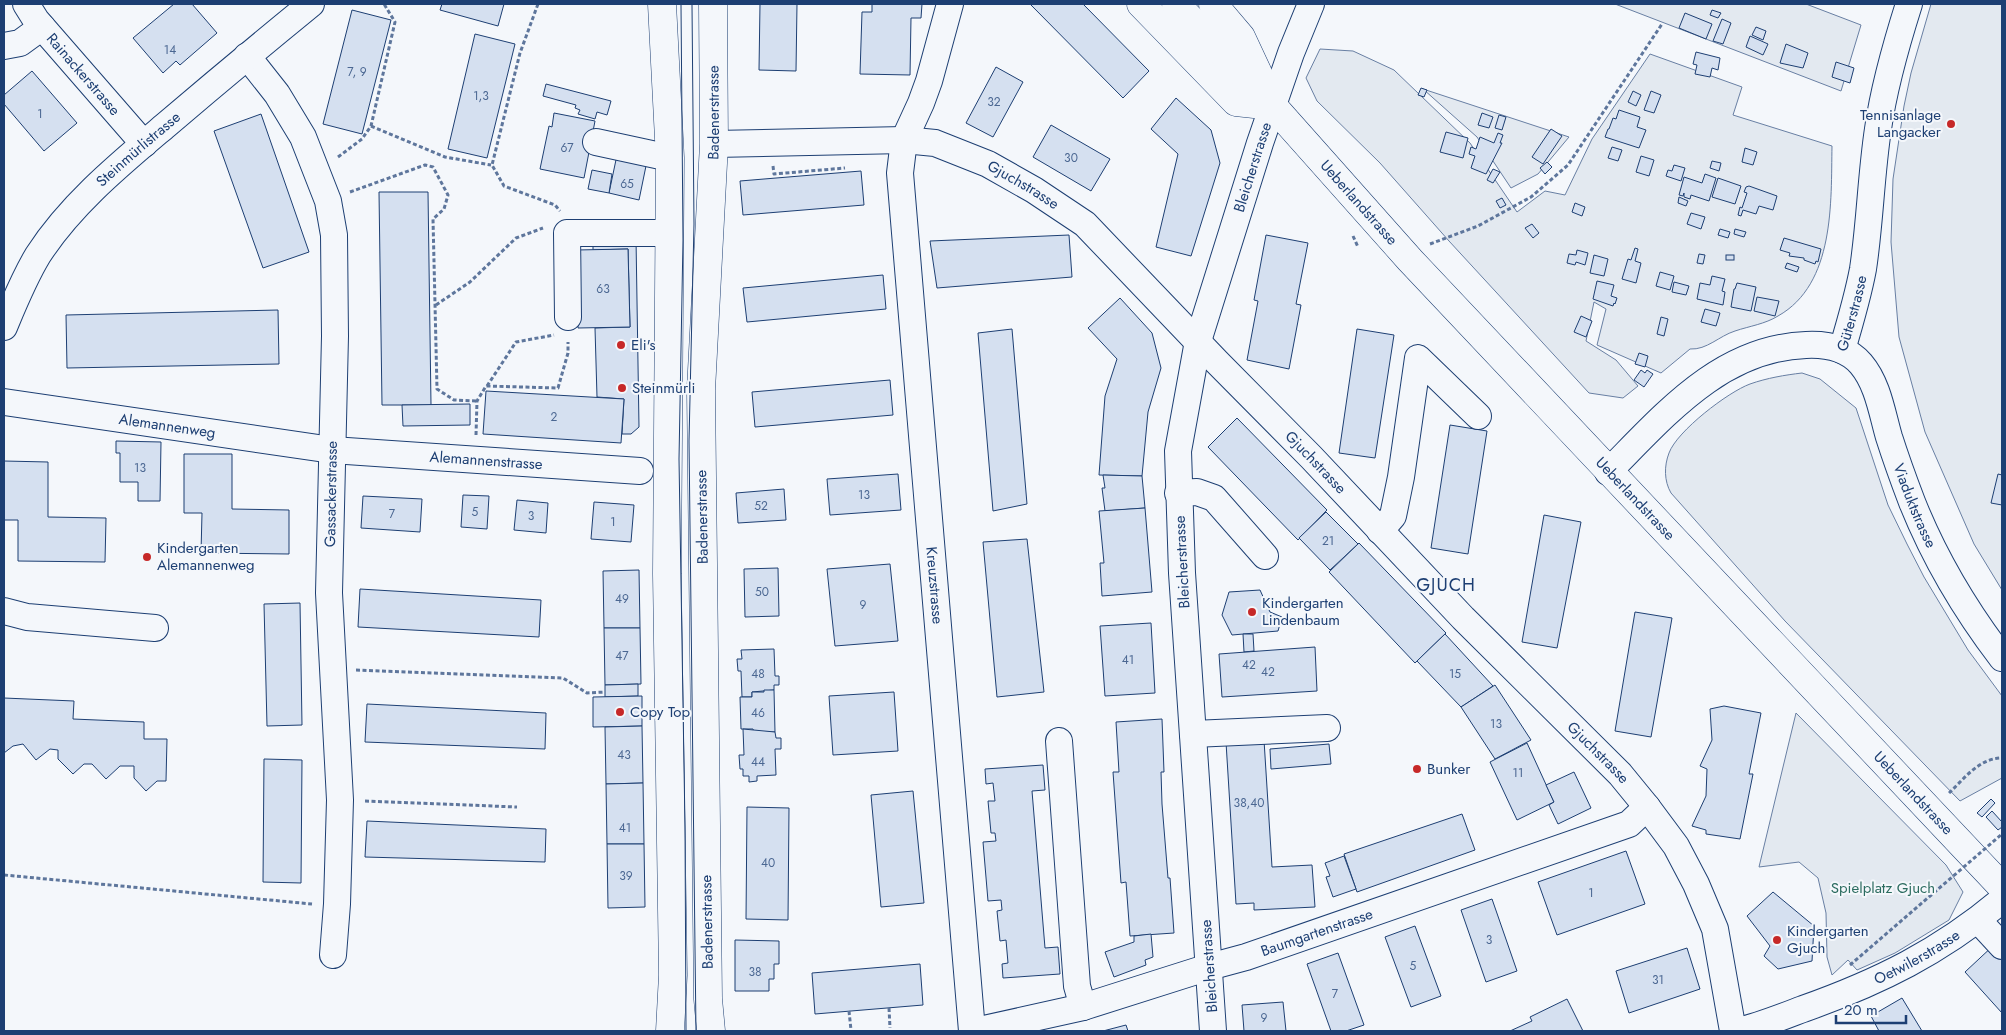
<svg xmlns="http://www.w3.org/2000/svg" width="2006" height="1035" viewBox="0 0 2006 1035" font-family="Jost,sans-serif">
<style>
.green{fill:#e3e9f0;stroke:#687fa3}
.building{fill:#d5e0f0;stroke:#1d3f73}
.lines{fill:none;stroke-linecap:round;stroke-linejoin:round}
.minor-casing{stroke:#1d3f73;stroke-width:28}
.major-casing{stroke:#1d3f73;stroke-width:29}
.path{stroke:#5e769c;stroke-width:3;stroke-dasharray:4 2.5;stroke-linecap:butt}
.minor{stroke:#f4f7fb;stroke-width:26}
.major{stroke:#f4f7fb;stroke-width:28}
.tram{stroke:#1d3f73;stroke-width:1}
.path-bridge{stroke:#5e769c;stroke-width:3;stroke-dasharray:4 2.5;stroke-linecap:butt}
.poi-dot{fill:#c62828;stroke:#f4f7fb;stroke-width:2}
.labels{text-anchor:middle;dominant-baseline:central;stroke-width:4;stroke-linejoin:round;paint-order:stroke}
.number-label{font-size:12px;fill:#4b6792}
.street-label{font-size:15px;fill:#1d3f73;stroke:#f4f7fb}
.poi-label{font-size:15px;fill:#1d3f73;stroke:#f4f7fb;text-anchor:start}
.park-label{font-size:15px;fill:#2c6c60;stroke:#f4f7fb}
.quarter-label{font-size:18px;letter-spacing:1px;fill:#1d3f73;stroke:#f4f7fb}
</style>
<rect width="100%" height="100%" fill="#f4f7fb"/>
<g class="green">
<path d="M1615,4H1806L1861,25L1841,91Z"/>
<path d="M1931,4H2002V590L1974,544L1925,432L1899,337L1891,242L1893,179L1904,106L1911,73Z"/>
<path d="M1320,49L1353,51L1394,70L1470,143L1517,212L1545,191L1565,195L1592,139L1650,54L1742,87L1733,115L1832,146C1831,202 1835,284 1778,316C1765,324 1750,326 1735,331C1719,336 1707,350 1690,349L1661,373L1597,345L1606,309L1594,302L1586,341L1616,360L1638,386L1623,398L1589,393L1449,241L1380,163L1317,101L1306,78Z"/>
<path d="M1423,89L1569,137L1538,174L1511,188L1477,137Z"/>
<path d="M1802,373L1820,379L1856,408L1888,505L1907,544L1924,577L1968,650L2002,696V778L1960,801L1785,621L1671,493C1664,481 1664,466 1669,453C1677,431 1728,392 1750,384C1767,378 1785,375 1802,373Z"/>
<path d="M1796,713L1946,865L1963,892L1949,920L1895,953L1857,970L1848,960L1832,975L1827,957L1826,913L1818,878L1799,862L1759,867Z"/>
</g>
<g class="building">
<path d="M174,4H192L217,33L180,65L176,61L163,73L133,38Z"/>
<path d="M442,4H504L498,26L440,10Z"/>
<path d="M760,4H797L796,71L759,70Z"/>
<path d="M872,4H922L921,18H911L910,75L860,74L862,12H872Z"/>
<path d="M1030,4H1083L1149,71L1123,98Z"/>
<path d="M352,10L391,20L362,134L323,124Z"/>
<path d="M1712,10L1721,13L1718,18L1710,15Z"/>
<path d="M1685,13L1712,24L1706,39L1679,28Z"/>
<path d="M1722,19L1731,23L1723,44L1713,41Z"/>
<path d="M1756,27L1766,31L1763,40L1752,35Z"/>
<path d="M475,34L515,44L487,158L448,149Z"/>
<path d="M1750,36L1768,44L1763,55L1746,47Z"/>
<path d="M1786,44L1808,53L1803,68L1780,63Z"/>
<path d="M1696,52L1720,58L1718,70L1712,68L1710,77L1695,74L1697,65L1693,64Z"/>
<path d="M1836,62L1854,68L1850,83L1832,77Z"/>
<path d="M996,67L1023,82L993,137L966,123Z"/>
<path d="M32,71L77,123L44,151L4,104V95Z"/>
<path d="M546,84L611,101L607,115L597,112L595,119L578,114L580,110L575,108L576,105L543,96Z"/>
<path d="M1421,88L1427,90L1424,97L1418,95Z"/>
<path d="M1633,91L1641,95L1636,106L1628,102Z"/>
<path d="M1651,91L1661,95L1654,113L1644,110Z"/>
<path d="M1176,98L1211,130L1220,163L1191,256L1156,247L1178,154L1151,129Z"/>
<path d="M1619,110L1640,117L1637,127L1646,130L1639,148L1605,137L1608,129H1609L1613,118L1616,119Z"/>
<path d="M554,113L595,121L584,178L540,169L549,126L552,127Z"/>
<path d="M1482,113L1493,117L1489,128L1478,125Z"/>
<path d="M261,114L309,252L263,268L214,131Z"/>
<path d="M1499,115L1506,117L1502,130L1495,128Z"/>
<path d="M1051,125L1110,159L1091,191L1033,157Z"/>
<path d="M1551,129L1562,136L1543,164L1532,157Z"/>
<path d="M1446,132L1468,138L1463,158L1440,152Z"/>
<path d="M1498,133L1503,135L1500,143H1502L1486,174L1471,168L1475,156L1469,154L1471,147L1476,149L1480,137L1494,143Z"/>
<path d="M1612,147L1622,150L1618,161L1608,158Z"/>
<path d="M1745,148L1757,152L1753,165L1742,162Z"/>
<path d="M617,155L647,161L639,200L609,193Z"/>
<path d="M1641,156L1654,160L1649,176L1636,172Z"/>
<path d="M1712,161L1721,163L1719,171L1710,168Z"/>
<path d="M1547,162L1552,167L1545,174L1540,168Z"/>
<path d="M1674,165L1685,168L1681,181L1666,176L1668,170L1672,171Z"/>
<path d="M1493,169L1500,172L1493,183L1487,180Z"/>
<path d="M592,170L612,174L609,193L588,189Z"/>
<path d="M861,171L864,205L743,215L740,181Z"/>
<path d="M1705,174L1716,178L1709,201L1691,195L1690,199L1684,197V193L1683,196L1679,195L1684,177L1702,183Z"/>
<path d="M1718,178L1741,186L1735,204L1712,197Z"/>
<path d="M1749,186L1777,196L1773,210L1759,206L1756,214L1743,210L1741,216L1738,215L1740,207L1742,208L1747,193L1744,192L1746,187Z"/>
<path d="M379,192H428L431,405H382Z"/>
<path d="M1679,197L1688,201L1686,206L1678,203Z"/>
<path d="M1502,198L1506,205L1500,208L1496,201Z"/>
<path d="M1575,203L1585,207L1582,216L1572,212Z"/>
<path d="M1691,213L1705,217L1701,229L1687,224Z"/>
<path d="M1532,224L1539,233L1533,238L1525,228Z"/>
<path d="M1720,229L1730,232L1728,238L1718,235Z"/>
<path d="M1735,229L1746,232L1744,237L1734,234Z"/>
<path d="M1069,235L1072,277L937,288L930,241Z"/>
<path d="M1266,235L1308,243L1296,304L1301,305L1289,369L1247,360L1258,301L1254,300Z"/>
<path d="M636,238L639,427L631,434H622L624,399L597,397L595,328L630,327L628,249L593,250V239Z"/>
<path d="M1784,238L1821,249L1818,262L1816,261L1815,264L1804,260V258L1789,256L1790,253L1780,250Z"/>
<path d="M1635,248L1638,249L1635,261L1641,263L1636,283L1622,279L1628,259L1631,260Z"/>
<path d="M628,249L630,327L578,328L576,250Z"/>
<path d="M1577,250L1588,253L1585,265L1576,262L1575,265L1567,263L1569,254L1576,255Z"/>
<path d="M1699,254L1705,255L1703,264L1697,263Z"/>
<path d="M1594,255L1608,259L1604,276L1590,273Z"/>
<rect x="1726" y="255" width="8" height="5"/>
<path d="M1787,263L1799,267L1797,272L1785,268Z"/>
<path d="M1660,272L1674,276L1670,290L1656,286Z"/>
<path d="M883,275L886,309L747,322L743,288Z"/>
<path d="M1712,276L1725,279L1722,291L1725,292L1723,305L1697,299L1700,283L1710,285Z"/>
<path d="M1597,281L1614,285L1611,296L1617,298L1615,304L1614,303L1613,306L1593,299Z"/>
<path d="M1674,282L1689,286L1686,295L1672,292Z"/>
<path d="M1737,283L1756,287L1751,311L1731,307L1734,289H1735Z"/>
<path d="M1757,297L1779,301L1775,316L1754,311Z"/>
<path d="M1120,298L1152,333L1161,368L1148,412L1142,476L1099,475L1105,396L1117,359L1088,328Z"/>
<path d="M1705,309L1720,313L1716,326L1701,322Z"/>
<path d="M278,310L279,364L67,368L66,315Z"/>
<path d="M1581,316L1592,321L1586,337L1574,332Z"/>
<path d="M1661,317L1668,319L1664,336L1657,334Z"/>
<path d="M1012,329L1027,504L993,511L978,333Z"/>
<path d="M1357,329L1394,335L1375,458L1339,453Z"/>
<path d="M1639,353L1648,356L1645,367L1635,364Z"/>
<path d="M1641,370L1645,373L1647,370L1653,374L1644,387L1634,380Z"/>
<path d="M890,380L893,415L755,427L752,392Z"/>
<path d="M486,391L624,399L621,443L483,434Z"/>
<path d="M470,404V425L403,426L402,405Z"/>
<path d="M1237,418L1327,510L1298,540L1208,447Z"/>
<path d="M1450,425L1487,431L1468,554L1431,548Z"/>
<path d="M116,441L161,442L160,501H138V482H120V453H116Z"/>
<path d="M184,454H232V509L289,510V554L201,553L202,513H184Z"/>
<path d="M4,461L48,462V517L106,518L105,562L18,561V520H4Z"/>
<path d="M898,474L901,510L830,515L827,479Z"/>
<path d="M1998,474L2002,475V505L1991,503Z"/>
<path d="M1103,475L1142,476L1145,508L1105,511L1102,488H1105Z"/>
<path d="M784,489L786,520L738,523L736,493Z"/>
<path d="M463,495L489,496L487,529L461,527Z"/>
<path d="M363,496L422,499L420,532L361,528Z"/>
<path d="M517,500L548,503L546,533L514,530Z"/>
<path d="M594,502L634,505L631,542L591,539Z"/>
<path d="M1145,508L1152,592L1102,596L1100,563H1104L1099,511Z"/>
<path d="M1326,512L1358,544L1330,570L1299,538Z"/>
<path d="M1544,515L1581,522L1557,648L1522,642Z"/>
<path d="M1027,539L1044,692L997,697L983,542Z"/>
<path d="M1359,543L1446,633L1415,663L1329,572Z"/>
<path d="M890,564L898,641L835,646L827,569Z"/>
<path d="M778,568L779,616L745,617L744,569Z"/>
<path d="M639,570L640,628H604L603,571Z"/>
<path d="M360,589L541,600L539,637L358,627Z"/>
<path d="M1260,590L1270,612L1282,617L1278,631L1232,635L1222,615L1229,592Z"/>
<path d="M300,603L302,725L267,726L264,604Z"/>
<path d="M1635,612L1672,618L1651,737L1615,731Z"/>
<path d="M1151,623L1155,693L1105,696L1100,626Z"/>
<path d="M604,628H640L641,684L605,685Z"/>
<path d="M1243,634H1253L1254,651L1244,652Z"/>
<path d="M1445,634L1493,686L1461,707L1417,661Z"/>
<path d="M1315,647L1317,691L1222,697L1219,654Z"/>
<path d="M774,649L775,676H779V685H774V690L752,692V697H742L741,671H738L737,659H742L741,650Z"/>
<path d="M638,684V696L605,697V685Z"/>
<path d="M1495,685L1531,740L1495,759L1461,707Z"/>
<path d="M764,690H774L775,732H754L753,729H741L740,697H752V692H764Z"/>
<path d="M894,692L898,751L833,755L829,696Z"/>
<path d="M642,696V726L593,727V697Z"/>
<path d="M4,698L74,701L73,719L144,722V739H167L166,781H157L146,791L134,778V766H120L106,779L92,764H84L73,774L58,759V750L50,749L36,760L23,744L13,746L4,753Z"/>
<path d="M367,704L546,713L545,749L365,742Z"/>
<path d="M1724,706L1761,713L1749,774H1753L1740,839L1706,834V830L1692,826L1706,796L1707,769L1700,766L1712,740L1710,709Z"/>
<path d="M1162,719L1164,772H1161L1162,804L1168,878H1170L1174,933L1130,936L1126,882L1121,883L1113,772H1119L1116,722Z"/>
<path d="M642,726L643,783L606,784L605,727Z"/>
<path d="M743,729L775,732L776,738H781V749H775L776,775L757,776V781L749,782V776H743V769H740L739,755H744Z"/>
<path d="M1264,740L1272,867L1312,865L1315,907L1254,910V903L1236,904L1226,742Z"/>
<path d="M1527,743L1554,802L1517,820L1490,762Z"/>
<path d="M1329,744L1331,764L1271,769L1270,749Z"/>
<path d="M264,759L302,760L301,883L263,882Z"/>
<path d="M1043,765L1045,790L1032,791L1045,948L1058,947L1060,974L1003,978L1002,964L1008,963L1006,940L1000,941L997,911L1002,910L1001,900L988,901L983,842L996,841L995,833H991L988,801H995L993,783L986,784L985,769Z"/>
<path d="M1574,772L1591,808L1558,824L1549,805L1554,802L1546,785Z"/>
<path d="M643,783L644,844H607L606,784Z"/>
<path d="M913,791L924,903L881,907L871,795Z"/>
<path d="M1991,799L1995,803L1982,817L1977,813Z"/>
<path d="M747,807L789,808L788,920L746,919Z"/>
<path d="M1992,811L2002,822V827L1998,830L1986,817Z"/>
<path d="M1462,814L1475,850L1357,892L1344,854Z"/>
<path d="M367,821L546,829L545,862L365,857Z"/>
<path d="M607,844H644L645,907L608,908Z"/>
<path d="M1626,851L1645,904L1557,935L1538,882Z"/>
<path d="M1344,856L1356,889L1333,897L1326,877L1330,876L1325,863Z"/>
<path d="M1773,892L1814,926L1812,961L1778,969L1764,956L1770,946L1747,916Z"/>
<path d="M1492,899L1517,971L1486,982L1461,910Z"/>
<path d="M1415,926L1441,996L1411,1007L1385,937Z"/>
<path d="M1151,934L1153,957L1145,960L1146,965L1114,977L1105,952L1134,942V936Z"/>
<path d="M735,940L779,941V964H774V979H769V991H735Z"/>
<path d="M1995,944L2002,951V1013L1965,972Z"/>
<path d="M1687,948L1700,989L1629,1013L1616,971Z"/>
<path d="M1338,953L1364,1025L1346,1031H1331L1307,964Z"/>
<path d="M920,964L923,1005L815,1014L812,973Z"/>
<path d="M1902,998L1922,1031H1879L1871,1016Z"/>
<path d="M1567,999L1583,1031H1510L1532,1021L1530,1017Z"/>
<path d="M1283,1002L1286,1031H1244L1242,1005Z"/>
<path d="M1126,1025L1128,1031H1103Z"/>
</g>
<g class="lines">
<g class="minor-casing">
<g id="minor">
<path id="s1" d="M26,4L36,20L144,144"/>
<path id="s2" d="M950,4L929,81L921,103L904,140L900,173L972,1031"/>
<path d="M4,46L20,43L42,27"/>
<path d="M247,56L277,94L303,137L328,201L334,235L335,336L329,593L340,800L337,904L333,955"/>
<path d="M596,142L670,158"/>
<path id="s3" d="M714,144L904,140L935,143L988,164L1034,190L1085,224L1217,362L1311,457L1463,618L1620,774L1647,807L1676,846L1696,884L1715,929L1733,1031"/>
<path d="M568,317L567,233H670"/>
<path id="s4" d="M4,327C14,303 24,278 38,255C71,204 120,164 166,125C214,84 262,44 311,4"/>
<path id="s5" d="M1842,350C1850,323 1858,296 1863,269C1870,223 1871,175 1878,129C1884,86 1896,45 1909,4"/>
<path id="s6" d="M4,402L332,450L640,471"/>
<path id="s7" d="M1608,472C1664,416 1720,348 1806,345C1826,344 1847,348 1861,364C1878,384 1882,413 1889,437C1896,459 1904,481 1912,502C1934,557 1966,611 2002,658"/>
<path d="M1178,493L1197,492L1214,498L1265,556"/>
<path d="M1380,531L1393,516L1401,477L1418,358L1478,416"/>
<path d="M4,611L27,617L155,628"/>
<path d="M1193,734L1327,728"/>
<path d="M1059,741L1077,986L1083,1007"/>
<path d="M1978,920L2002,946"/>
<path id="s8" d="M975,1031L1083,1007L1209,967L1246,957L1629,824L1647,807"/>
<path id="s9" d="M1213,1031L1182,573L1178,451L1198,341L1260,143L1291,53L1311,4"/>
<path id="s10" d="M1738,1031C1760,1026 1782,1017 1803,1009C1879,982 1940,952 2002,900"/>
</g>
</g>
<g class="major-casing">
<g id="major">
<path d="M662,4L670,158L667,574L673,975L670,1031"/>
<path d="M1141,4L1236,102L1273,106"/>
<path id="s11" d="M1176,4L1273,106L1410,260L2002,887"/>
<path d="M1213,4L1241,37L1263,84"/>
<path id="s12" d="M711,1031L708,999L701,390L714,144L713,4"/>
</g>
</g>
<g class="path">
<path d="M538,4L520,53L492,165L504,186L555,205L560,211"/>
<path d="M371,126L445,157L491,165"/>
<path d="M338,157L362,139L371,126L395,22L384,4"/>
<path d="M773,166L774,174L845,168"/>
<path d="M350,192L425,165L433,167L448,195L444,209L433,219L437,389L454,400L477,401"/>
<path d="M1353,236L1358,247"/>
<path d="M1430,244L1478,226L1531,197L1568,165L1662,24"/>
<path d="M436,305L470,282L516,238L543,228"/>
<path d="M487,386L516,342L554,335"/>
<path d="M476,435L477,401L486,386L558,388L568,353V342"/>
<path d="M356,670L563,678L587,693L605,692"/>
<path d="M1949,793C1964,779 1979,758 2002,758"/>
<path d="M365,801L517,807"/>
<path d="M4,875L312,904"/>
<path d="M889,1008L890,1028"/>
<path d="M849,1011L851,1030"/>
</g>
<use href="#minor" class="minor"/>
<use href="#major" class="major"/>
<g class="tram">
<path d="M681,4L683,240L679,459L685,827L686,1031"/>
<path d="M692,4L694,224L689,441L696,1031"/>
</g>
<path class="path-bridge" d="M1850,965L2002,834"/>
</g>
<g class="poi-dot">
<circle cx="1951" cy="124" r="5"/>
<circle cx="621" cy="345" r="5"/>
<circle cx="622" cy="388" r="5"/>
<circle cx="147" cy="557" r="5"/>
<circle cx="1252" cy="612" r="5"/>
<circle cx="620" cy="712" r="5"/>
<circle cx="1417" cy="769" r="5"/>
<circle cx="1777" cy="940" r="5"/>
</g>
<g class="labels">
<g class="number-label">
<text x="170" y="50">14</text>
<text x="357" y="72">7, 9</text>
<text x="481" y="96">1,3</text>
<text x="994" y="102">32</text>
<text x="40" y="114">1</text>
<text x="567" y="148">67</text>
<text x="1071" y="158">30</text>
<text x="627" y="184">65</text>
<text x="603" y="289">63</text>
<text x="554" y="417">2</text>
<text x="140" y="468">13</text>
<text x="864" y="495">13</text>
<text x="761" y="506">52</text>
<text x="475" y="512">5</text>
<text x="392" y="514">7</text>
<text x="531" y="516">3</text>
<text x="613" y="522">1</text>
<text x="1328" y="541">21</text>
<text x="762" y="592">50</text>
<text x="622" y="599">49</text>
<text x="863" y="605">9</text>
<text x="622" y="656">47</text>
<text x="1128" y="660">41</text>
<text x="1249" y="665">42</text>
<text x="1268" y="672">42</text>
<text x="758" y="674">48</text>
<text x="1455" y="674">15</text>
<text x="758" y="713">46</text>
<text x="1496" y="724">13</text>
<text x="624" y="755">43</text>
<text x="758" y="762">44</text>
<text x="1518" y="773">11</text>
<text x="1249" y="803">38,40</text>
<text x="625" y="828">41</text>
<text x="768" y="863">40</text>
<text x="626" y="876">39</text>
<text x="1591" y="893">1</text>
<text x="1489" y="940">3</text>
<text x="1413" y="966">5</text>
<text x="755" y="972">38</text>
<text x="1658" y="980">31</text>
<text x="1335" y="994">7</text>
<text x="1264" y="1018">9</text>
</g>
<g class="street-label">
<text stroke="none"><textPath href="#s1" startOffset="91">Rainackerstrasse</textPath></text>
<text stroke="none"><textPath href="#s12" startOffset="919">Badenerstrasse</textPath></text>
<text stroke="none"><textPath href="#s4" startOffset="226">Steinmürlistrasse</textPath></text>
<text stroke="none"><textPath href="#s9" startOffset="875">Bleicherstrasse</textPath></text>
<text stroke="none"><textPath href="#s3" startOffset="319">Gjuchstrasse</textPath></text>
<text stroke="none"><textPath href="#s11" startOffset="270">Ueberlandstrasse</textPath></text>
<text stroke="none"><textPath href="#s5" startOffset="38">Güterstrasse</textPath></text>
<text stroke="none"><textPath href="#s6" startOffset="165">Alemannenweg</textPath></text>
<text stroke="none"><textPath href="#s6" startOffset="486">Alemannenstrasse</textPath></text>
<text stroke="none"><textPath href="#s3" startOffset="724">Gjuchstrasse</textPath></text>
<text transform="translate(331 494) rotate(-89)">Gassackerstrasse</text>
<text stroke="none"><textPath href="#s11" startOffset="675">Ueberlandstrasse</textPath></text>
<text stroke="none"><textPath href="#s7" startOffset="454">Viaduktstrasse</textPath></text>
<text transform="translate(702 517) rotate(-91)">Badenerstrasse</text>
<text transform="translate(1182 562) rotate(-93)">Bleicherstrasse</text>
<text stroke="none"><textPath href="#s2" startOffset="591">Kreuzstrasse</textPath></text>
<text stroke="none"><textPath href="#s3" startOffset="1129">Gjuchstrasse</textPath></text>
<text stroke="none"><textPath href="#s11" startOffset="1080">Ueberlandstrasse</textPath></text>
<text transform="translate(707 922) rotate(-91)">Badenerstrasse</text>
<text stroke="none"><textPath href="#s8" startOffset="356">Baumgartenstrasse</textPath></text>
<text stroke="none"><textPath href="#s10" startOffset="194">Oetwilerstrasse</textPath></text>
<text transform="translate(1209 966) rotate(-94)">Bleicherstrasse</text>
</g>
<g class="poi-label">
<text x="1941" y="115" text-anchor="end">Tennisanlage<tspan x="1941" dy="17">Langacker</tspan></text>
<text x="631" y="345">Eli's</text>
<text x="632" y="388">Steinmürli</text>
<text x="157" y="548">Kindergarten<tspan x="157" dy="17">Alemannenweg</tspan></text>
<text x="1262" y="603">Kindergarten<tspan x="1262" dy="17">Lindenbaum</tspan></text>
<text x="630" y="712">Copy Top</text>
<text x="1427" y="769">Bunker</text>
<text x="1787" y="931">Kindergarten<tspan x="1787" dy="17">Gjuch</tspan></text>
</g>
<g class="park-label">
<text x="1883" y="888">Spielplatz Gjuch</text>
</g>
<g class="quarter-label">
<text x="1446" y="585">GJUCH</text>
</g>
</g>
<rect width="2006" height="1035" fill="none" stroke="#1d3f73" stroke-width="10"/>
<path d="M1836 1015v8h70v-8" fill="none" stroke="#1d3f73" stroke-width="2.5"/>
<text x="1844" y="1015" font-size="15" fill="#1d3f73" stroke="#f4f7fb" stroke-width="4" paint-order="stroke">20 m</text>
</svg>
